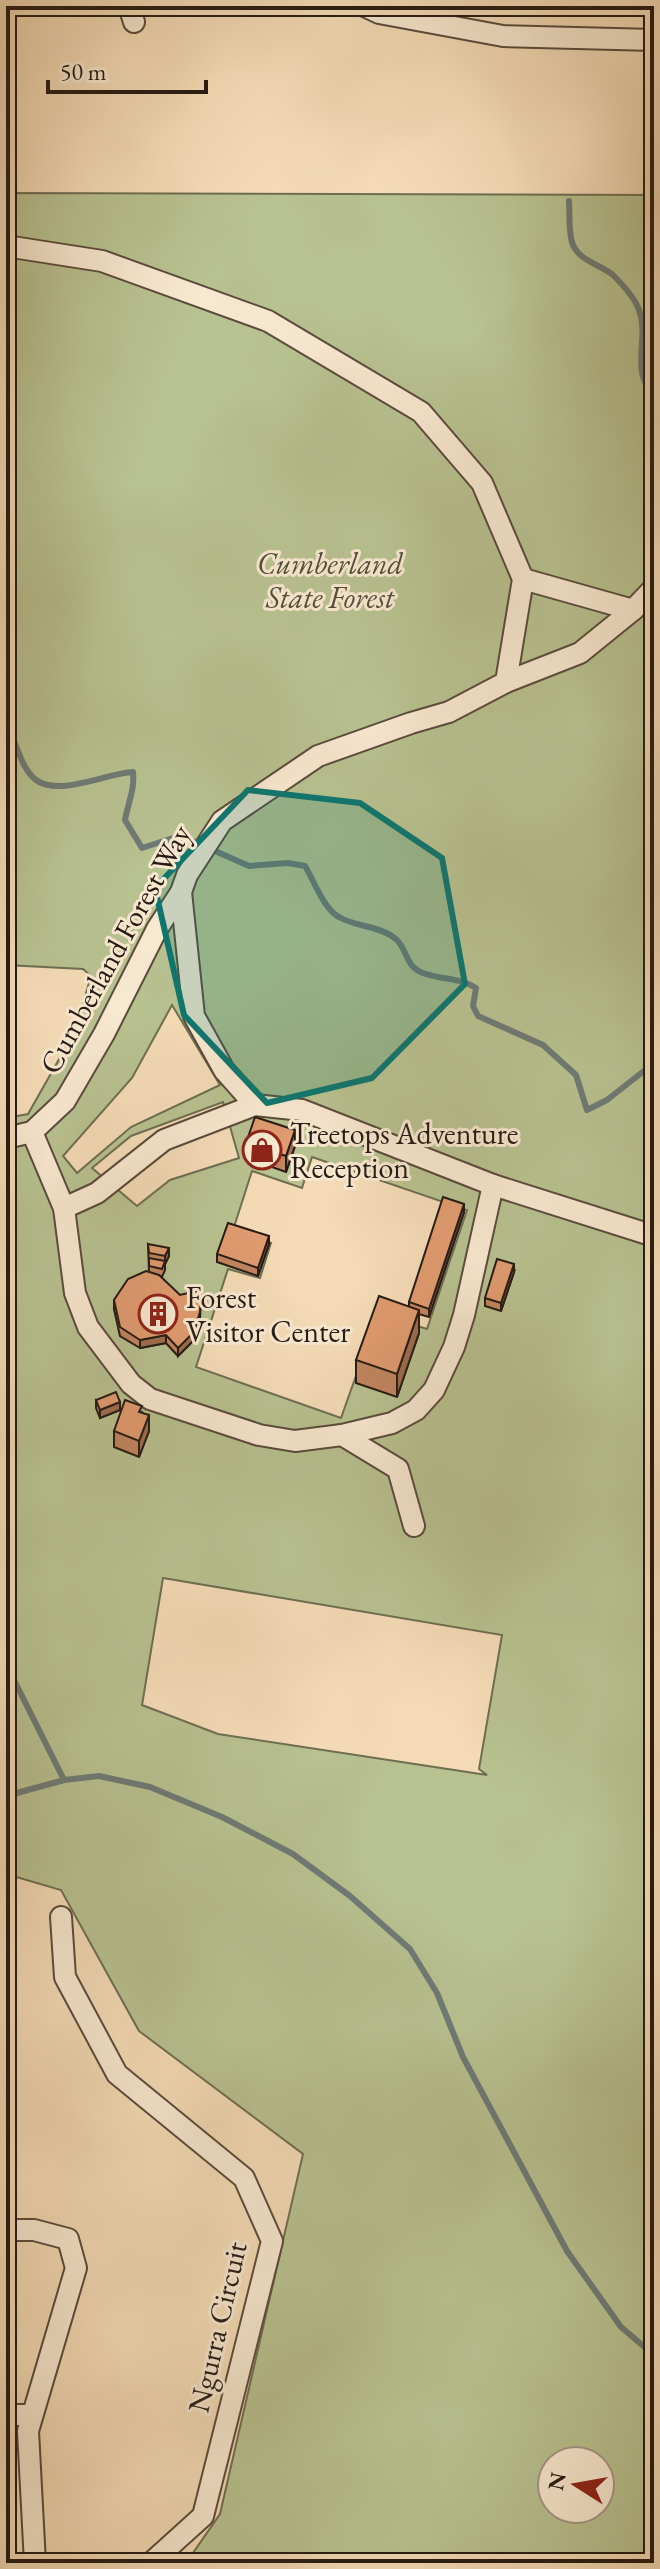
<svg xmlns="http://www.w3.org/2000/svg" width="660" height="2569" viewBox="0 0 660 2569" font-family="'EB Garamond',serif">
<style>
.green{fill:#b8c190;stroke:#6f6e52;stroke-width:2;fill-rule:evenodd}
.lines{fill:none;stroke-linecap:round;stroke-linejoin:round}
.stream{stroke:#6e7a75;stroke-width:6}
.minor-casing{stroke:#5a4b3c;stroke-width:24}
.minor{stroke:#f8e8d0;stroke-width:20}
.wall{fill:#c18560;stroke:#261b14;stroke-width:2}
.shaded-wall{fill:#9d6c4e;stroke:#261b14;stroke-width:2}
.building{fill:#e09b70;stroke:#261b14;stroke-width:2}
.marked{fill:#0f766e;fill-opacity:0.2;stroke:#0f766e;stroke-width:6;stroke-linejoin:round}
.labels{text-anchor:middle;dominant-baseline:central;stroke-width:6;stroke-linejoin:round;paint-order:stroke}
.park-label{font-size:30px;font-style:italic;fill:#524d39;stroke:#f8e8d0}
.street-label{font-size:30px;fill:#261b14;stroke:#f8e8d0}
.poi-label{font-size:30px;fill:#261b14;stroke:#f8e8d0;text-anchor:start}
</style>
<rect width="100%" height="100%" fill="#f4dbb6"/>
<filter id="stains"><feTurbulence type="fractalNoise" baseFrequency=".0025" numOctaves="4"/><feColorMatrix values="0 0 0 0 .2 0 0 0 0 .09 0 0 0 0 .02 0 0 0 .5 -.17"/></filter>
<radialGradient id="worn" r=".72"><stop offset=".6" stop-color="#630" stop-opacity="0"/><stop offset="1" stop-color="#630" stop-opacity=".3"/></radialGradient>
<path class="green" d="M6,193L654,195V2563H186L220,2514L303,2154L139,2031L61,1890L6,1874V1118L28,1114L75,1031L91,976L83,969L6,965ZM172,1005L220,1085L131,1127L77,1173L63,1156L132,1078ZM223,1102L239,1158L170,1180L137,1206L92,1168L131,1136ZM312,1157L467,1210L427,1329L378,1314L341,1418L196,1367L228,1269L260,1278L271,1243L233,1230L252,1171L302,1188ZM114,1309L194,1340L178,1356L166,1343L141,1348L120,1335ZM163,1578L502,1635L479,1769L487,1775L218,1734L142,1705ZM552,2461H600V2509H552Z"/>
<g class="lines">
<g class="stream">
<path d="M569,201C570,213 568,233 573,245C580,261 601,265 613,275C622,284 635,298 639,310C650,338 629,372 654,394"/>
<path d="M6,725C17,741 20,768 36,780C59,797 107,773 133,772C135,789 128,803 125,820L142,848L176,837L188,839L249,866L288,863L305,866C314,881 324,909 339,917C358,928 380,925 397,940C407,950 406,967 423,973C441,980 459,977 476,988L473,1006L478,1016L543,1045L576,1075L587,1110L607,1100L654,1063"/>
<path d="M6,1664L64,1780"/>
<path d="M6,1796L64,1780L99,1776L150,1787L222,1817L293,1854L350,1896L410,1949L437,1993L463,2057L567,2251L621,2327L654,2355"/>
</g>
<g class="minor-casing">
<g id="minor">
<path d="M129,6L134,22"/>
<path d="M364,6L379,13L503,36L654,40"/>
<path d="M6,246L102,261L268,321L421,412L482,483L523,579L506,682L449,712L411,723L318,756L222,821L187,875L181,892L157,929L104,1034L65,1101L32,1132L6,1138"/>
<path d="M523,579L633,610"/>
<path d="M506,682L580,653L633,610L654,588"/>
<path d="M181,892L194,1016L224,1070L255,1105L302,1110L493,1185L654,1236"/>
<path d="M32,1132L64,1208L75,1293L88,1327L131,1384L150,1399L259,1435L295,1441L342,1435L392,1423L416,1410L434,1390L454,1347L464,1315L493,1185"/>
<path d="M64,1208L97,1193L164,1140L255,1105"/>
<path d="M342,1435L398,1469L414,1526"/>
<path d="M61,1917L65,1977L117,2074L244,2178L272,2241L203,2516L151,2563"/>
<path d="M6,2230H34L68,2239L76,2268L28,2431L35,2563"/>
<path d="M6,2415H32"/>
</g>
</g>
<use href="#minor" class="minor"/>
</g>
<g class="wall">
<path d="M246,1143L295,1146L286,1172L246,1158Z"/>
<path d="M464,1212L429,1317L419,1314V1333L397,1397L356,1383V1360L409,1306V1302Z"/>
<path d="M148,1244L169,1256L165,1264V1270L162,1277L160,1276L200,1320L194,1340L178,1356L166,1343L140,1348L120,1336L114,1309V1300L149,1272Z"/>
<path d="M269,1244L258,1276L217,1262V1254Z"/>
<path d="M514,1272L501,1311L485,1306V1298Z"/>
<path d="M96,1400L120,1410L100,1418L96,1408Z"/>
<path d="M142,1412L149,1431L139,1457L114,1447V1431Z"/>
</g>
<g class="shaded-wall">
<path d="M295,1130V1146L286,1172V1156Z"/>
<path d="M464,1204V1212L429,1317V1309Z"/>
<path d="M269,1236V1244L258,1276V1268Z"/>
<path d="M169,1248V1256L165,1264V1256Z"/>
<path d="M514,1264V1272L501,1311V1303Z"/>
<path d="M201,1290L200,1320L194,1340L178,1356V1348Z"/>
<path d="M419,1310V1333L397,1397V1374Z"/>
<path d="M166,1335V1343L140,1348V1340Z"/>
<path d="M120,1402V1410L100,1418V1410Z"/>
<path d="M149,1415V1431L139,1457V1441Z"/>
</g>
<g class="building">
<path d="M255,1117L295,1130L286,1156L246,1143Z"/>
<path d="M443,1197L464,1204L429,1309L409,1302Z"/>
<path d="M228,1223L269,1236L258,1268L217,1254Z"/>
<path d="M148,1244L169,1248L165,1256L149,1253Z"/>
<path d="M149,1258L165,1261L162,1269L149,1266Z"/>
<path d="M497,1259L514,1264L501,1303L485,1298Z"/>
<path d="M146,1271L159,1275L180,1295L201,1290L200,1312L194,1332L178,1348L166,1335L140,1340L120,1327L114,1300L128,1279Z"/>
<path d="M379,1296L419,1310L397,1374L356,1360Z"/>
<path d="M116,1392L120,1402L100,1410L96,1400Z"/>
<path d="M125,1400L142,1406L139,1412L149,1415L139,1441L114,1431Z"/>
</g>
<path class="marked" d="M248,790L360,803L442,858L465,984L372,1078L267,1103L184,1015L155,888Z"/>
<defs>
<g id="shop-ring" transform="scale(2)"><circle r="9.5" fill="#f8e8d0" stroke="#8f2418" stroke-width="1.5"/><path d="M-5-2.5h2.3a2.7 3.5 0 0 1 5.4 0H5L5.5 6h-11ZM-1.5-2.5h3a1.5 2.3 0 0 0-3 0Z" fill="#8f2418"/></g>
<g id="building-ring" transform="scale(2)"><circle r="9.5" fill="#f8e8d0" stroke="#8f2418" stroke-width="1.5"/><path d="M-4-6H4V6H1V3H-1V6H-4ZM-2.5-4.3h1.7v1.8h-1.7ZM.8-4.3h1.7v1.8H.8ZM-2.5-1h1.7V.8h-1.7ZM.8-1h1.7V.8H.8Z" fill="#8f2418"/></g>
</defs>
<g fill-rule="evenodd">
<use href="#shop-ring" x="262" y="1150"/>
<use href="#building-ring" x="158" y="1314"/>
</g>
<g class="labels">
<g class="park-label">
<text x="330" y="563">Cumberland<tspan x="330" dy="34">State Forest</tspan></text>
</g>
<g class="street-label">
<text transform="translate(115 949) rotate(-61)">Cumberland Forest Way</text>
<text transform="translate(217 2327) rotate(-77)">Ngurra Circuit</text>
</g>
<g class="poi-label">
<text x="290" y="1133">Treetops Adventure<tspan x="290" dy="34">Reception</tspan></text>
<text x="186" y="1297">Forest<tspan x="186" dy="34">Visitor Center</tspan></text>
</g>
</g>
<rect width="660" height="2569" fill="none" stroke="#f4dbb6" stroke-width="32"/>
<rect x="8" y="8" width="644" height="2553" fill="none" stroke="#261b14" stroke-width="4"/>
<rect x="16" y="16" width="628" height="2537" fill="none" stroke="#261b14" stroke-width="2"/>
<g transform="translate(576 2485) rotate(281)"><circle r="38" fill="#f8e8d0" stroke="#a49685" stroke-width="2"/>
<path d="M0-6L14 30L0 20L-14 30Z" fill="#8f2418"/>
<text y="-12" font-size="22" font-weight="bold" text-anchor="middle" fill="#261b14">N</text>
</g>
<path d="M48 80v12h158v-12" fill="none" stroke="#261b14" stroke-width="4"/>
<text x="60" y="80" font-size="24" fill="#261b14" stroke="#f8e8d0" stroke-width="6" paint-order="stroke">50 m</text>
<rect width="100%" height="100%" filter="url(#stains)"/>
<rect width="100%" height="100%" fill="url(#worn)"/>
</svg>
